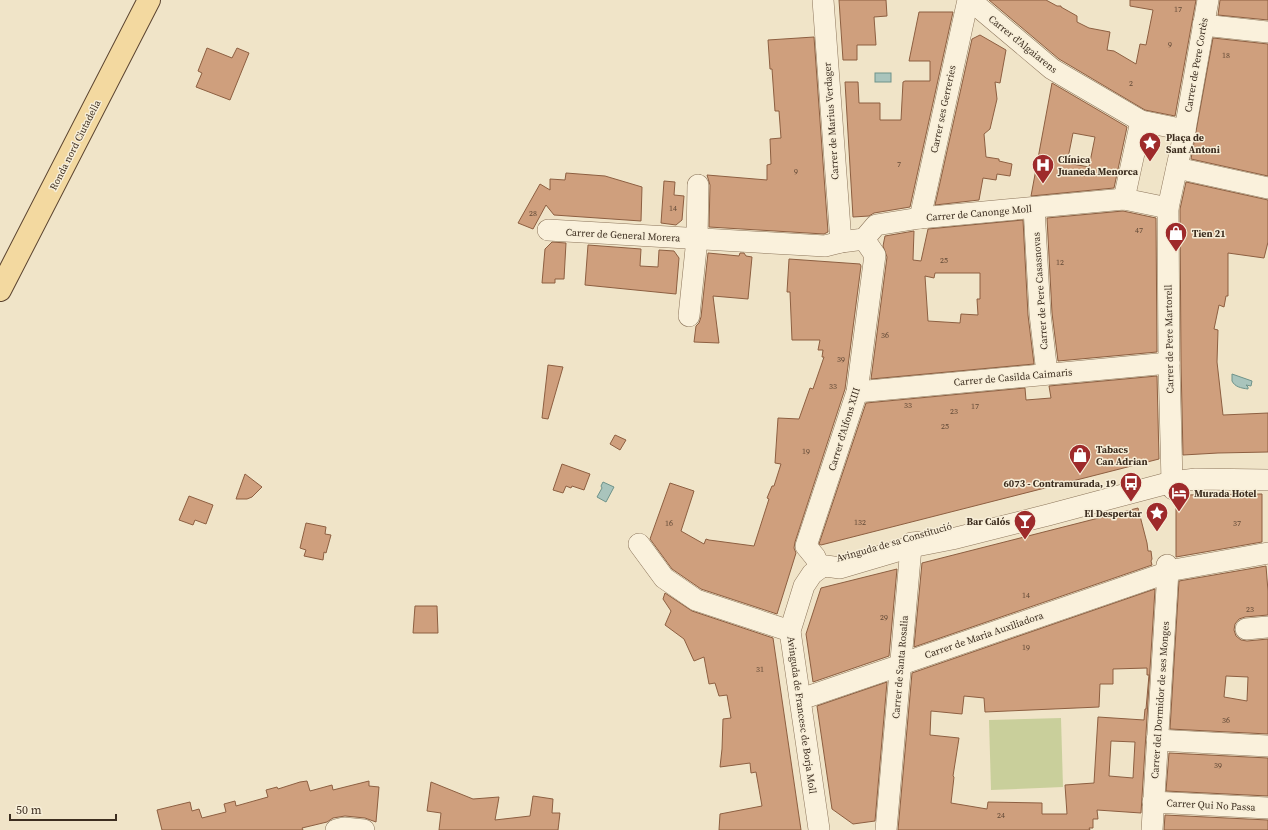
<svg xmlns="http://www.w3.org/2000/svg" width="1268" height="830" viewBox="0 0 1268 830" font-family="'Source Serif 4',serif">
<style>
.green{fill:#c9cf9b}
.water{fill:#a9c4bc;stroke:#6f938a}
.building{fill:#cf9f7d;stroke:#8d5f41;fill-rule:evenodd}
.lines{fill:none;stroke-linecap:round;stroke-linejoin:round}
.minor-casing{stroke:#8d765c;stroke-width:22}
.major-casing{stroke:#5b4430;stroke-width:24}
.minor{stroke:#faf1dc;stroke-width:21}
.major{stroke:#f3d9a0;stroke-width:22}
.labels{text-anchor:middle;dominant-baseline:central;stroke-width:3;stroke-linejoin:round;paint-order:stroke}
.number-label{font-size:8px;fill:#624a37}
.street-label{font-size:10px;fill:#3d2e20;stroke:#f7eed8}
.poi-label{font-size:10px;font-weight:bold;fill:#3d2e20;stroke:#f7eed8;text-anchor:start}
</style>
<rect width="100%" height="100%" fill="#f0e4c8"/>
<path class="green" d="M1061,718L1063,787L991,790L989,720Z"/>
<g class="water">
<rect x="875" y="73" width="16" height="9"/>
<path d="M1232,374L1252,381L1251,386L1246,385L1248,387V389C1241,388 1235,387 1232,381Z"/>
<path d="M603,482L614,487L606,502L597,497L602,488L601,486Z"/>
</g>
<g class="building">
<path d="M839,0H886L887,16L874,17L876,45H857V60H843Z"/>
<path d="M989,0H1046L1057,6H1061V7L1077,16V22L1089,28L1110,32L1107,50L1114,51L1136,64L1140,44L1146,45L1153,10L1130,6V0H1196L1175,116L1145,110L1059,59Z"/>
<path d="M1220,0H1268V20L1218,15Z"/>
<path d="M919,12H953L910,207L874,213L869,216L853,217L845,82H858L859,103H880V120H901L903,82L905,81H930V61H909Z"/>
<path d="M980,35L1006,50L1000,83L995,82L997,99L990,129L984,134L986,157L999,159V161L1012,164L1010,176L997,174L996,180L983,178L979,200L935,205L972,39Z"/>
<path d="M814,37L828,232L824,234L709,227L710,185L707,175L767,180V165L771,164L770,139L781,138L779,111H775L772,69H770L768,40Z"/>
<path d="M1213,38L1268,44V176L1191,159Z"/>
<path d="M207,48L232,58L237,48L249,53L230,100L196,87L202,73L198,71Z"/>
<path d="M1052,83L1127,127L1114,188L1031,196ZM1073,133L1095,137L1089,167L1067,163Z"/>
<path d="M566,173L605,176L642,187L641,221L554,215L546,205L533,229L518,223L540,184L550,190V179L565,180Z"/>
<path d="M664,181L675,182L674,195L684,196L682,220L676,225L661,223Z"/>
<path d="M1186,182L1268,200V242L1264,258L1228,253V296H1226L1224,307L1219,305L1214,329L1218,330L1217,362L1223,415L1268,413V452L1218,453L1183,455L1181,363L1180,209Z"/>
<path d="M1123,211L1156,218L1157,352L1058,361L1052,313L1047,218Z"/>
<path d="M1023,220L1028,315L1034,364L871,379L887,257L883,246L885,236L914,231L913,260L921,261L928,229ZM935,273H980V299H977L978,315L961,314L960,323L928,321L925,276L934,278Z"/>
<path d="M552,242L566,243L564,279H555V283H542L545,249Z"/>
<path d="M588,245L641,249L640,266L658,267L659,250L674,251L679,258L676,294L585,285Z"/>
<path d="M708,253L739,256L740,253H744L746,256L752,257L748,299L713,296L719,343L694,342L696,326L699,323L701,317Z"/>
<path d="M789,259L860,264L861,266L845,389L795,542L794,548L796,553L777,614L701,589L672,569L650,539L670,483L694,491L681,531L704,544L706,539L709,540L754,546L769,499L767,498L772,486H774L781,464L775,463L778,418L799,419L810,388L813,389L824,357H822L823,350H818L820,340H792L790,292H787Z"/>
<path d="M548,365L563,367L548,419L542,418Z"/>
<path d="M1157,376L1159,459L821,545L819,544L866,403L1025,388L1026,400L1051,398L1049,386Z"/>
<path d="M615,435L626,440L620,450L610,444Z"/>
<path d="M562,464L590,474L584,490L572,486L571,488L566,486L563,493L553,490Z"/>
<path d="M245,474L262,487L252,497L247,499H236Z"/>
<path d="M1262,494V542L1176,557V500L1181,498L1183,495Z"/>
<path d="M189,496L213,505L206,524L195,520L193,525L179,520Z"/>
<path d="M1138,508L1147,543L1148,551H1151L1152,559L1151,561L1152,565L914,647L922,563Z"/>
<path d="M306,523L326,527L325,534L331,535L326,553L324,552L323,560L304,556L306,550L300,548Z"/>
<path d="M1266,566L1268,591V615L1245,617L1239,619L1235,624L1234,630L1236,636L1241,640L1247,641L1268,639V734L1170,729L1179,581ZM1226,676L1248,677L1247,701L1224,697Z"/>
<path d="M897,569L889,656L813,682L806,634L821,588Z"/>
<path d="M1155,589L1141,813L1097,810L1098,819H1093V828H1089L1090,830H898L912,673ZM1147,668V675H1149L1146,709H1145L1144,720L1098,717L1094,783L1065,785L1067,814H1042V803L988,802L987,809L951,803L954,777L953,776L959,738L930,735L931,711L962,714L964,696L984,698L985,712L1099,707L1100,684H1113V669ZM1111,741L1135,742L1133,778L1109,776Z"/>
<path d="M665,593L692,611L773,638L801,830H719L720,814L762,806L756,772L751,773L750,763L720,767L722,749L723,719L731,718L727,695L719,696L715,683L709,684L704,657L694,661L684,639L665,625L671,611L663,599Z"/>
<path d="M415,606H437L438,633H413Z"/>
<path d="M887,682L875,821L853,824L832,809L817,706Z"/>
<path d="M1169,753L1268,758V796L1166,791Z"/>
<path d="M307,781L310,791L332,785L333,790L369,781V786L379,787L376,822L365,818L345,816L333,818L327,822L302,828L303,830H162L157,810L190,802L192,811L199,809L202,818L226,812L224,804L235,801L236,806L268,797L266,790L277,787L278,789L300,782Z"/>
<path d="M431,782L473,799L499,797L495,820L530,816L533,796L553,799L552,813H560L558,830H439L441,813L427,811Z"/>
<path d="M1165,815L1268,820V830H1164Z"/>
</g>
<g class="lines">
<g class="minor-casing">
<g id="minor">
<path d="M823,0L841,242"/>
<path d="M970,0L1052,69L1141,121L1185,130"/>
<path d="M1203,25L1268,32"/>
<path d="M1177,168L1268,188"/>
<path d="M1124,199L1141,121"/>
<path d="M1034,208L1040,314L1047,373"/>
<path d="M920,218L968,0"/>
<path d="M548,230L825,246L841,242L864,239L876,225L920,218L1124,199L1168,208"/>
<path d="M689,316L697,239L698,185"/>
<path d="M857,392L1169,363"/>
<path d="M1173,489L1172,482L1169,363L1168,208L1185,130L1208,0"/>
<path d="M639,544L664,578L696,600L790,631"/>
<path d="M820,568L815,557L806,546L857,392L875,255L864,239"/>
<path d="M1246,629L1268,627"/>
<path d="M800,697L810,696L901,665L910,661L1160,575L1168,571L1268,553"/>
<path d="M1157,740L1268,746"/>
<path d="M1153,802L1268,808"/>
<path d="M819,829L790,631L804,586L812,574L820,568L826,566L840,568L911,547L952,539L1048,515L1172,482L1196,479L1268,480"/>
<path d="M336,830L344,828L364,830"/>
<path d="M886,830L911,547L912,543L921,542"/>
<path d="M1152,830L1168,571L1167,565"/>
</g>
</g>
<g class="major-casing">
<path id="major" d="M0,290L149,0"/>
</g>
<use href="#minor" class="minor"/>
<use href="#major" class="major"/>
</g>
<defs>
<g id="sight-pin" transform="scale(1.15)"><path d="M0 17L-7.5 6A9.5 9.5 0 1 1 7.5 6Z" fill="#9e2a2b" stroke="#f7eed8"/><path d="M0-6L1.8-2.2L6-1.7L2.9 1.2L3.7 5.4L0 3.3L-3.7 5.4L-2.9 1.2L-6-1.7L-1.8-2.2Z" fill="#fff"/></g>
<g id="hospital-pin" transform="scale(1.15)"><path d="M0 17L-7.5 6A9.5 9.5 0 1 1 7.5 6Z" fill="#9e2a2b" stroke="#f7eed8"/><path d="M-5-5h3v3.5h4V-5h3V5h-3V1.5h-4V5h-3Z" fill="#fff"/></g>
<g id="shop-pin" transform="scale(1.15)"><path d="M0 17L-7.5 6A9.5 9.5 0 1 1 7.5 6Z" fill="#9e2a2b" stroke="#f7eed8"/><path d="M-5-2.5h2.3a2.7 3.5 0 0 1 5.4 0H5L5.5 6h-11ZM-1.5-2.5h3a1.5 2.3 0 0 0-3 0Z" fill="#fff"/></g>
<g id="bus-pin" transform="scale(1.15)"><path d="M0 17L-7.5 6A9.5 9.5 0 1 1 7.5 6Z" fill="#9e2a2b" stroke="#f7eed8"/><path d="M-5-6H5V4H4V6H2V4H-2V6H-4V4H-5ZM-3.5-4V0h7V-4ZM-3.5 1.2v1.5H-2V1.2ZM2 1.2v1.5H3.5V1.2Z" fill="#fff"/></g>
<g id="hotel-pin" transform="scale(1.15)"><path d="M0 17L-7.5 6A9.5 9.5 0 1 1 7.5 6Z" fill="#9e2a2b" stroke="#f7eed8"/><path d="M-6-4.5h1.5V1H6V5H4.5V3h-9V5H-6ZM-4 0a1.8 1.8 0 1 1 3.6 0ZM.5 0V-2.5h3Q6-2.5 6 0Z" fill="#fff"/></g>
<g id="bar-pin" transform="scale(1.15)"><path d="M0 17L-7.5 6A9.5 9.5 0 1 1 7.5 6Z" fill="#9e2a2b" stroke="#f7eed8"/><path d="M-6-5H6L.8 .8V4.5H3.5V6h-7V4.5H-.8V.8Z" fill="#fff"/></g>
</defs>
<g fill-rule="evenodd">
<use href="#sight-pin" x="1150" y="143"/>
<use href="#hospital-pin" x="1043" y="165"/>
<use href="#shop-pin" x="1176" y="233"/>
<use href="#shop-pin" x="1080" y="455"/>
<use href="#bus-pin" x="1131" y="483"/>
<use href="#hotel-pin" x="1179" y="493"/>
<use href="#sight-pin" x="1157" y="513"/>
<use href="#bar-pin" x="1025" y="521"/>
</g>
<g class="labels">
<g class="number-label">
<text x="1178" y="9">17</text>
<text x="1170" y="44">9</text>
<text x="1226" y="55">18</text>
<text x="1131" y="83">2</text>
<text x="899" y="164">7</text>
<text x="796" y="171">9</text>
<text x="673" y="208">14</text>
<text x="533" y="213">28</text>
<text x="1139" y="230">47</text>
<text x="944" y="260">25</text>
<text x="1060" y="262">12</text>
<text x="885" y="335">36</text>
<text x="841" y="359">39</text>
<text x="833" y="386">33</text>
<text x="908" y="405">33</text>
<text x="975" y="406">17</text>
<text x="954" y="411">23</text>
<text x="945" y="426">25</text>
<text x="806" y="451">19</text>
<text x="860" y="522">132</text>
<text x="669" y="523">16</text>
<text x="1237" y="523">37</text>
<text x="1026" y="595">14</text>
<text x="1250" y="609">23</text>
<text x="884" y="617">29</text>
<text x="1026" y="647">19</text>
<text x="760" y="669">31</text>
<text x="1226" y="720">36</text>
<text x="1218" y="765">39</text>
<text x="1001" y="815">24</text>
</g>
<g class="street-label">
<text transform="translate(1023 44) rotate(39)">Carrer d'Algaiarens</text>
<text transform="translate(1196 65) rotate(-80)">Carrer de Pere Cortès</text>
<text transform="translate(943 109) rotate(-78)">Carrer ses Gerreries</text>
<text transform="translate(831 121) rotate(-94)">Carrer de Marius Verdager</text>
<text transform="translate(75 145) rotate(-63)">Ronda nord Ciutadella</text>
<text transform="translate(979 213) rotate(-5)">Carrer de Canonge Moll</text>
<text transform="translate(623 235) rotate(3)">Carrer de General Morera</text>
<text transform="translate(1040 291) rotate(-94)">Carrer de Pere Casasnovas</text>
<text transform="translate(1169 339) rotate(-91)">Carrer de Pere Martorell</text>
<text transform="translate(1013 377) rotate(-5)">Carrer de Casilda Caimaris</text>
<text transform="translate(844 429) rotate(-73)">Carrer d'Alfons XIII</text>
<text transform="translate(894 542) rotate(-16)">Avinguda de sa Constitució</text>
<text transform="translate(984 635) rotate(-19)">Carrer de Maria Auxiliadora</text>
<text transform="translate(900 667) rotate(-85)">Carrer de Santa Rosalia</text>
<text transform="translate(1160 700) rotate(-86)">Carrer del Dormidor de ses Monges</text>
<text transform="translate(802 715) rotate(82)">Avinguda de Francesc de Borja Moll</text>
<text transform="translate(1211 805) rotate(3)">Carrer Qui No Passa</text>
</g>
<g class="poi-label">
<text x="1166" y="137">Plaça de<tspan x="1166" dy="12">Sant Antoni</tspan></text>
<text x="1058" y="159">Clínica<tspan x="1058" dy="12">Juaneda Menorca</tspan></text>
<text x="1192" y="233">Tien 21</text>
<text x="1096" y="449">Tabacs<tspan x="1096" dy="12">Can Adrian</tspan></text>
<text x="1116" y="483" text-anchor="end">6073 - Contramurada, 19</text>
<text x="1194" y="493">Murada Hotel</text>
<text x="1142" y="513" text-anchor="end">El Despertar</text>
<text x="1010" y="521" text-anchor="end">Bar Calós</text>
</g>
</g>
<path d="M10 814v6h106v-6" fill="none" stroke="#3d2e20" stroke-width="2"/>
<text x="16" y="814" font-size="12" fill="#3d2e20" stroke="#f7eed8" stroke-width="3" paint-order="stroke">50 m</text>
</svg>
